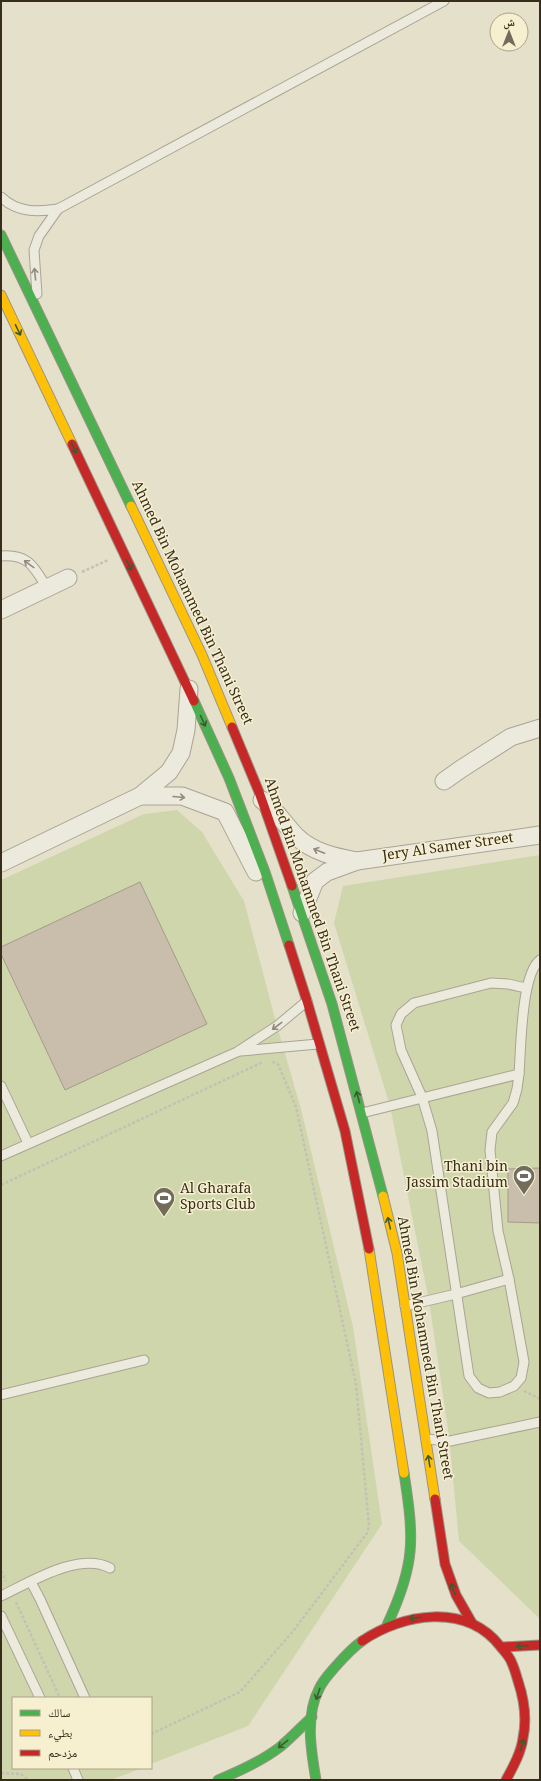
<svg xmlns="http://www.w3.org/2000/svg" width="541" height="1781" viewBox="0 0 541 1781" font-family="Georgia,'Noto Naskh Arabic',serif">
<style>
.green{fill:#d0d6ac}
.building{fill:#c8beab;stroke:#a49b8a}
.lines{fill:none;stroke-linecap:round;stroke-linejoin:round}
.lane-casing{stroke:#a9a494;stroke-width:11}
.street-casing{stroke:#a9a494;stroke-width:19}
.fast-casing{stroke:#999384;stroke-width:11}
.slow-casing{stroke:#999384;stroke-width:11}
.jam-casing{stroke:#999384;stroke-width:11}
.path{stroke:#c4c1b4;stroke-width:2.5;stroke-dasharray:3 2;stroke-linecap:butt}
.lane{stroke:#ece9dd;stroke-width:9}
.street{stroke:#ece9dd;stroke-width:17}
.fast{stroke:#4caf50;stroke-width:9}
.slow{stroke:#ffc107;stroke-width:9}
.jam{stroke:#c62828;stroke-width:9}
.oneway{stroke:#928b7d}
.oneway2{stroke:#3f5a2f}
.labels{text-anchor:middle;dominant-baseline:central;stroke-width:3;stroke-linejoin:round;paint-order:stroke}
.street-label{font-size:14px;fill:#382d1d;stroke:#f6f0d0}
.poi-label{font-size:14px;fill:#382d1d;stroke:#f6f0d0;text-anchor:end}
</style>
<rect width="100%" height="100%" fill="#e4e0ca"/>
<g class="green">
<path d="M177,810L202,832L244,901L277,1026L301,1109L353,1327L382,1524L248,1726L151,1764V1698H13V1768H142L111,1780H1V880L144,814Z"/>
<path d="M540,855V1619L459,1541L449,1436L429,1301L390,1106L334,923L343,886Z"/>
</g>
<g class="building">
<path d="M140,882L207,1024L65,1090L1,954V947Z"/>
<path d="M540,1168V1223L508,1222V1169Z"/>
</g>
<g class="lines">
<g class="lane-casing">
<g id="lane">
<path d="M1,197C17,213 38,212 58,209L39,236L34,250L37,294"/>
<path d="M58,209L444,1"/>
<path d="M1,556C29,554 34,567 47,588"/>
<path d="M241,1051L318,1044"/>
<path d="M519,1074L517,1089L513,1103L492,1132L490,1150L498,1231L509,1279L524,1362L521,1378L514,1386L500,1392L489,1393L478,1388L469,1376L432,1131L422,1097L401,1050L396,1025L401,1014L414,1003L491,983L508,984L526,988"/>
<path d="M1,1086L28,1143"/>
<path d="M362,1113L519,1074C521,1050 521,974 540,960"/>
<path d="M1,1156L237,1052L277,1026L307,1001"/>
<path d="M405,1306L456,1294L509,1279"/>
<path d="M1,1395L144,1360"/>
<path d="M426,1439L450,1441L540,1422"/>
<path d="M31,1582L40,1599L85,1698"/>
<path d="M1,1596C29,1583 79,1551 110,1568"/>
<path d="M1,1616L40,1698"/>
<path d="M73,1768L78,1780"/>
</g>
</g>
<g class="street-casing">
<g id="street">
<path d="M1,610L68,578"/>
<path d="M444,781L461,769L511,737L540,728"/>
<path d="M140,796H182L225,812L256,872"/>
<path d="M262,800C277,810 284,824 296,836C312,852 335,857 357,861"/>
<path d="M1,863L140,796L169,772L181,753L186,730L189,689"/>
<path d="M302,913L315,881L327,872L357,861L540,835"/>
</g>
</g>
<g class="fast-casing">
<g id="fast">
<path d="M1,235L131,506"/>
<path d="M194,701L229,778L265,872L289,945"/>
<path d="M292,886L332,1004L383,1196"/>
<path d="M387,1625C416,1564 414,1538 404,1473"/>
<path d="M218,1780C240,1771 262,1761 280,1747C292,1737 301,1727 312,1717"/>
<path d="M316,1780C311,1751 305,1716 319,1689C323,1680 330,1673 336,1666C344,1657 352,1648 362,1641"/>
</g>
</g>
<g class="slow-casing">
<g id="slow">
<path d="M1,295L72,444"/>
<path d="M131,506L202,655L232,727"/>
<path d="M383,1196L397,1253L435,1499"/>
<path d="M369,1249L404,1473"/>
</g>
</g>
<g class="jam-casing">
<g id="jam">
<path d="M72,444L194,701"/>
<path d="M232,727L259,792L292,886"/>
<path d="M289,945L307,1001L345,1131L369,1249"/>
<path d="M435,1499L445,1564L456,1595L472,1623"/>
<path d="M362,1641C403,1613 466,1603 500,1646C504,1651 509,1656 511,1661C514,1667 516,1674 518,1681C524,1699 527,1719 523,1738C521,1753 513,1767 506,1780"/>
<path d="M503,1647L540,1645"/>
</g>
</g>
<g class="path">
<path d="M82,572L108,560"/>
<path d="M1,1185L263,1062"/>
<path d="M524,1391L540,1399"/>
<path d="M1,1571L6,1581"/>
<path d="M16,1602L60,1698"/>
<path d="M151,1734L240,1692L294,1630L367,1533L369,1526L356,1384L296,1107L278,1064L271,1061"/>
<path d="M1,1773L21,1774L28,1780"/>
</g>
<use href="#lane" class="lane"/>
<use href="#street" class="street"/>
<use href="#fast" class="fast"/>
<use href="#slow" class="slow"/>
<use href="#jam" class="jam"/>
</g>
<defs><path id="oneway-shaft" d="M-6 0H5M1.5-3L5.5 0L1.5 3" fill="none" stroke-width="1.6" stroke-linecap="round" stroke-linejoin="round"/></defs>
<g class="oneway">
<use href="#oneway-shaft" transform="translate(35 274) rotate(-96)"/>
<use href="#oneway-shaft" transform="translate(29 564) rotate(-144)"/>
<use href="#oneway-shaft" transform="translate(179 797) rotate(5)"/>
<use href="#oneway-shaft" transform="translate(319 851) rotate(-158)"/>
<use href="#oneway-shaft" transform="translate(277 1026) rotate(143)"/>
</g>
<g class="oneway2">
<use href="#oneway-shaft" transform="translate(18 330) rotate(64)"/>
<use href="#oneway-shaft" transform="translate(74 448) rotate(64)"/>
<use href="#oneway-shaft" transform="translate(129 565) rotate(64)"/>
<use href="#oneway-shaft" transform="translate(203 721) rotate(66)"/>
<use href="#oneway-shaft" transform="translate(358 1097) rotate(-105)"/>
<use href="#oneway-shaft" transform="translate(389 1223) rotate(-103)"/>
<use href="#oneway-shaft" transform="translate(429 1461) rotate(-99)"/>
<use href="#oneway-shaft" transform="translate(453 1589) rotate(-111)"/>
<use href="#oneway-shaft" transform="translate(415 1618) rotate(173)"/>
<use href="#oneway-shaft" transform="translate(522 1646) rotate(176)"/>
<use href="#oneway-shaft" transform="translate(318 1694) rotate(108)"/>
<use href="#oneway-shaft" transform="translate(283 1744) rotate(142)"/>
<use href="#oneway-shaft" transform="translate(522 1745) rotate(-74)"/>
</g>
<defs>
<g id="stadium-pin" transform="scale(1.15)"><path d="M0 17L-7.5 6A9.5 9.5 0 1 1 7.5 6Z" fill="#746c5a" stroke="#f6f0d0"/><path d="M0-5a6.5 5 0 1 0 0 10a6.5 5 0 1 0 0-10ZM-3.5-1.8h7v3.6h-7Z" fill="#fff"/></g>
</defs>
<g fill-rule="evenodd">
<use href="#stadium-pin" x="524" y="1176"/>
<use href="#stadium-pin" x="164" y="1198"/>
</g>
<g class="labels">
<g class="street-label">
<text transform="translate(191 603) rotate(65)">Ahmed Bin Mohammed Bin Thani Street</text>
<text transform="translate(448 848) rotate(-8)">Jery Al Samer Street</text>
<text transform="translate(311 905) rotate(71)">Ahmed Bin Mohammed Bin Thani Street</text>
<text transform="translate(424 1348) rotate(80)">Ahmed Bin Mohammed Bin Thani Street</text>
</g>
<g class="poi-label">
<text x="508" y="1168">Thani bin<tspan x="508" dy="16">Jassim Stadium</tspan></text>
<text x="180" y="1190" text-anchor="start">Al Gharafa<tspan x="180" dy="16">Sports Club</tspan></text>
</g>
</g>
<rect width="541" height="1781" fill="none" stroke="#382d1d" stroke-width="4"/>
<rect x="12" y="1697" width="140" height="72" fill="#f6f0d0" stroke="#aaa288"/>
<rect x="20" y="1710" width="20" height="6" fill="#4caf50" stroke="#aaa288"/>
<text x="48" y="1717" font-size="12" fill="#382d1d">سالك</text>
<rect x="20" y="1730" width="20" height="6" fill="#ffc107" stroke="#aaa288"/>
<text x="48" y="1737" font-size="12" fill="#382d1d">بطيء</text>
<rect x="20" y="1750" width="20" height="6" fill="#c62828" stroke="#aaa288"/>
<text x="48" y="1757" font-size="12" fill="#382d1d">مزدحم</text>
<g transform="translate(509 32)"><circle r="19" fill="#f6f0d0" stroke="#aaa288"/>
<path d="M0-3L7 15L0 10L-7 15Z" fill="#746c5a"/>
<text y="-6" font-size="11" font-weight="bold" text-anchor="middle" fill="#382d1d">ش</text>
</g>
</svg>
